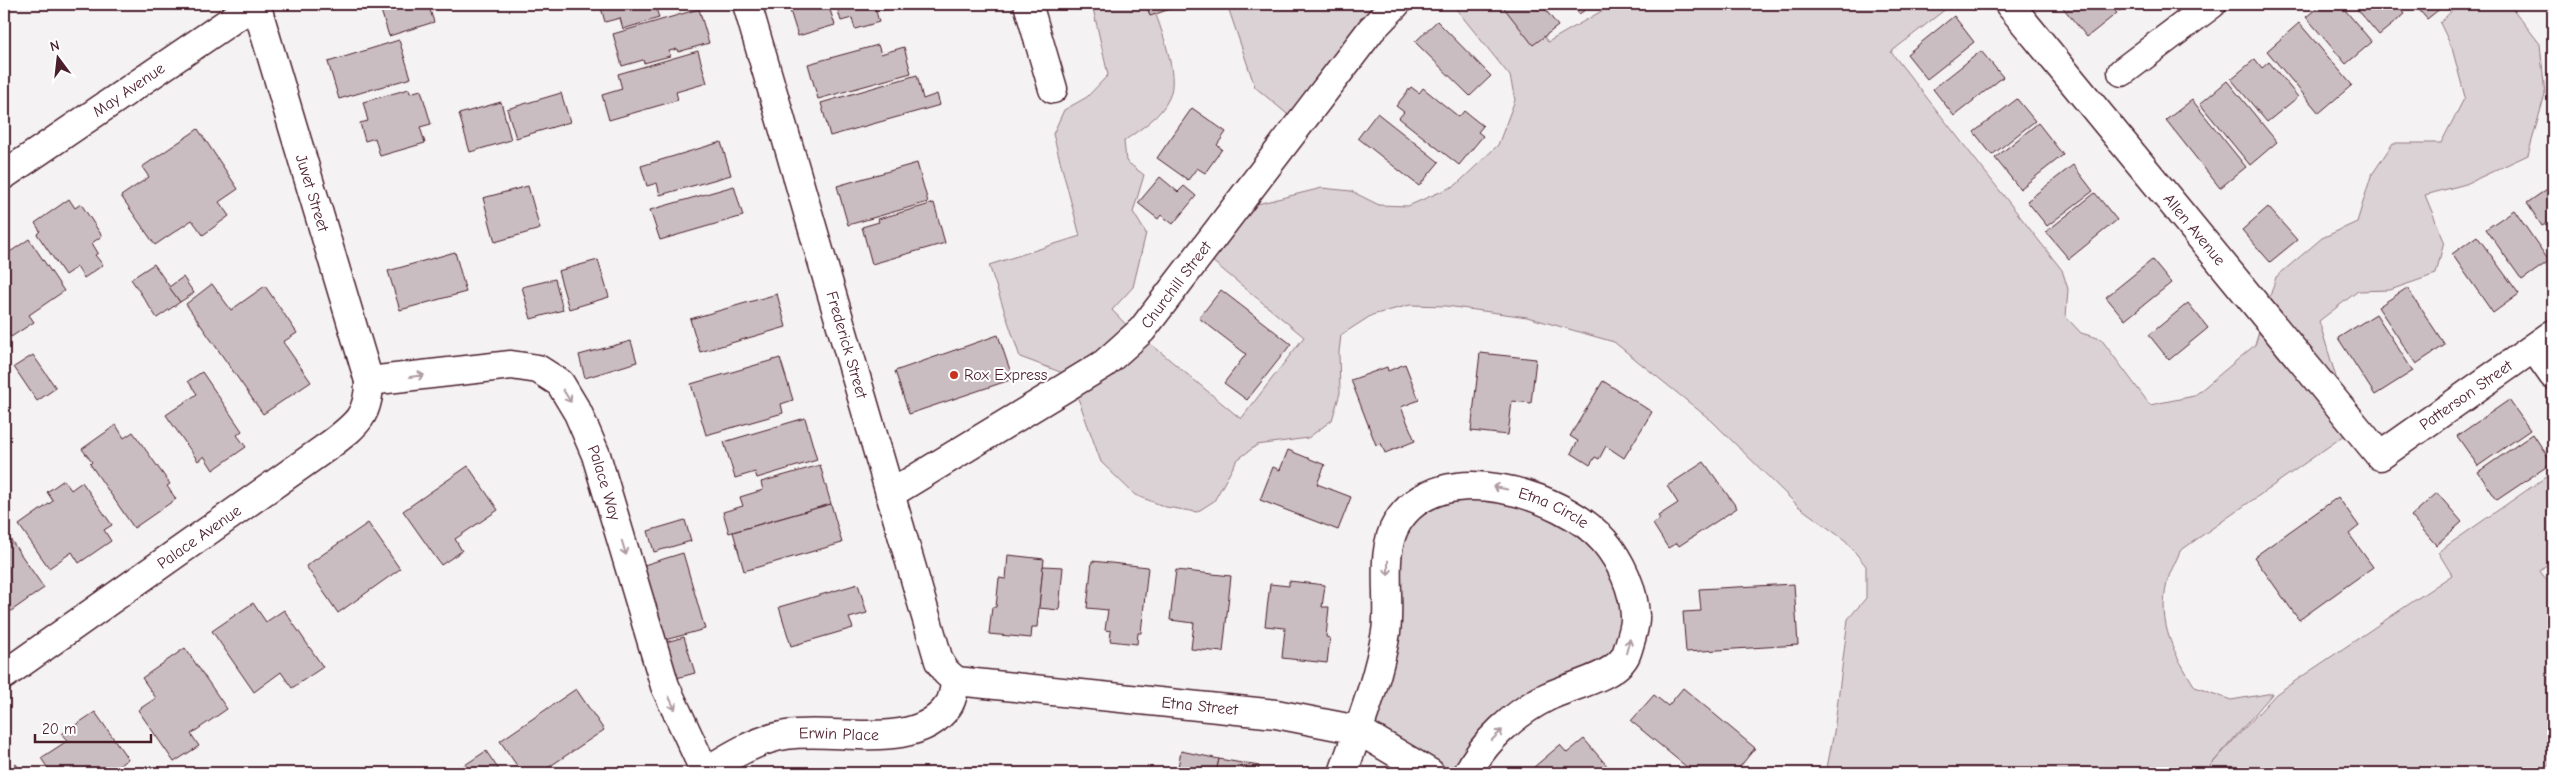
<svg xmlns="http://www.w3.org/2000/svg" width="2557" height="777" viewBox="0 0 2557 777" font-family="'Comic Neue',sans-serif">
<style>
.green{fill:#dbd2d5;stroke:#927880}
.building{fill:#cabdc1;stroke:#4a1f2b}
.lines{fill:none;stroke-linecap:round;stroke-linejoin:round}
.minor-casing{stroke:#4a1f2b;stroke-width:31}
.minor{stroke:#fff;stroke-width:28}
.oneway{stroke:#ae9aa0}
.poi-dot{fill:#c8321e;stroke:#fff;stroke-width:2}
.labels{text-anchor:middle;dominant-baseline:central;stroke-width:4;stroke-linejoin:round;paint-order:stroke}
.street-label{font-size:16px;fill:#4a1f2b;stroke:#fff}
.poi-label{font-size:16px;fill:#4a1f2b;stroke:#fff;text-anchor:start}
</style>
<rect width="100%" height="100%" fill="#f4f2f2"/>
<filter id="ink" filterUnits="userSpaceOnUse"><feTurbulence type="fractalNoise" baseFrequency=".02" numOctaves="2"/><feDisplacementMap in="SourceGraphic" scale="10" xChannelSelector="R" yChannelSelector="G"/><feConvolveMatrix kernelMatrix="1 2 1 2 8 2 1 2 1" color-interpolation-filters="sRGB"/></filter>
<g filter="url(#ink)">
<g class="green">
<path d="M1092,4H1152C1160,26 1180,76 1169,98C1161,117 1140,129 1124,141L1126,161L1144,175L1133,212L1146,233L1133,287L1112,310L1134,333L1071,376L1020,357L989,265L1080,236L1053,134L1064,110L1087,97L1108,75Z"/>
<path d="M1227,4H1405L1299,124L1255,87Z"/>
<path d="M1452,4H1519L1548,42L1605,9L1643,4H1952L1891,52L2062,270L2068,289L2066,317L2081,333L2101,339L2150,405L2194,396L2255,345L2276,277L2322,238L2357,222L2371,176L2393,143H2441L2465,97L2452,48L2440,23L2458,4H2483L2513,9L2540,44L2545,94L2528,155L2466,184L2425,195L2444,241L2436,274L2390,290L2358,291L2319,321L2352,430L2180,551C2176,562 2169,573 2167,583C2157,625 2174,653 2195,687L2231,700L2273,693L2210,766L2276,694L2452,575L2438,552L2553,472V561L2540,571L2553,589V773H1826L1834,732L1848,619L1866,598V566L1846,541L1798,506L1712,421L1614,342L1527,317L1446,306L1410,305L1372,315L1341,335L1339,352L1340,393L1332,420L1308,438L1257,445L1237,460L1214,501L1197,512L1166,507L1135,495L1101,462L1075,390L1146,340L1241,419L1304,337L1211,260L1253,205L1322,188L1351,191L1379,205L1408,206L1456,185L1498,145L1515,100L1510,76Z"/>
<path d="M1438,491L1549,503L1627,577L1626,655L1546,697L1468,773H1430L1358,730L1389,544Z"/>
</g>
<g class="building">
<path d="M379,4H428L434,22L389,36Z"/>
<path d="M600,4H670L656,8L659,18L623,29L620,18L605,22Z"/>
<path d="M788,4H828L835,25L798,36Z"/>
<path d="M836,4H874L879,22L855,29L852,18L841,21Z"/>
<path d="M881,4H905L883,10Z"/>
<path d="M1146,4H1184L1150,16Z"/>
<path d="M1501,4H1541L1558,26L1533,45Z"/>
<path d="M1572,4H1594L1579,14Z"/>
<path d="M2060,4H2109L2117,13L2087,37Z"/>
<path d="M2114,4H2129L2119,11Z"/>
<path d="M2322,4H2340L2372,42L2346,64L2306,17Z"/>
<path d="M2353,4H2397L2405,14L2379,35Z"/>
<path d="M2414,4H2446L2427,19Z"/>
<path d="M699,9L709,43L678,52L677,49L669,51L670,56L644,63L643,60L622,66L613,34Z"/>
<path d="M1954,16L1974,42L1927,79L1907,54Z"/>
<path d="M1437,21L1491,76L1470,96L1415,42Z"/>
<path d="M2299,23L2352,85L2319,113L2267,51Z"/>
<path d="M399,40L411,78L339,99L328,62Z"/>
<path d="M878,45L881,54L904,47L911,73L818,99L808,64Z"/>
<path d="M698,51L707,83L676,92L678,100L609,120L602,95L622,89L618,74Z"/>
<path d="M1981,51L2003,77L1954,116L1933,89Z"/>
<path d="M2255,59L2262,68L2269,62L2298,97L2267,122L2231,79Z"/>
<path d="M917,75L923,99L937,94L940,105L830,136L821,103Z"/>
<path d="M2227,81L2277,142L2250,165L2200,104Z"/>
<path d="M1411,87L1419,93L1423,88L1459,117L1464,111L1483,126L1478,132L1483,136L1459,165L1399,118L1404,112L1396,106Z"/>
<path d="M409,89L410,93L421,90L431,124L420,127L425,143L380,156L375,138L365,141L360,123L368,121L363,102Z"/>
<path d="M561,93L570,122L516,138L507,109Z"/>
<path d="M2017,99L2035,121L1992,155L1974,132Z"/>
<path d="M2192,100L2246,167L2220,188L2166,120Z"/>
<path d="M501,102L511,140L470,152L459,114Z"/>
<path d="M1192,108L1226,132L1217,145L1222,149L1205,173L1197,168L1188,180L1157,158Z"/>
<path d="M1377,113L1439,162L1419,186L1358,138Z"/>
<path d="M2038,123L2063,155L2020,189L1995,158Z"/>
<path d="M198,129L238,189L219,202L229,216L203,235L192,220L155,245L121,196L149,177L142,167Z"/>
<path d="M721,142L731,175L660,195L657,183L647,186L641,166Z"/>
<path d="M917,163L928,202L848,225L837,186Z"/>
<path d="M2073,165L2093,191L2047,226L2027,201Z"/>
<path d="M1160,177L1178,192L1184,186L1196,196L1173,224L1161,215L1158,219L1138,203Z"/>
<path d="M2553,185V233L2546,224L2542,226L2527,203Z"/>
<path d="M528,186L540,229L495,242L483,198Z"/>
<path d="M734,186L743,216L660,240L650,210Z"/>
<path d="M2095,193L2117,220L2069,259L2046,232Z"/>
<path d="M69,199L75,208L81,204L102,236L92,243L98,253L95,255L103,265L84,278L77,267L65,275L37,234L40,231L35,223Z"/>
<path d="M934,203L945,243L872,264L862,227L879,222L878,219Z"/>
<path d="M2268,207L2297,240L2270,262L2242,230Z"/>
<path d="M2514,210L2549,261L2522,280L2486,229Z"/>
<path d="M2477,236L2519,294L2493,313L2452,254Z"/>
<path d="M29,239L64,291L29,315L34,322L11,337L4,327V256Z"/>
<path d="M455,252L466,292L400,310L388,271Z"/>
<path d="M598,260L609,297L569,309L558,271Z"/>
<path d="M2152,260L2171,283L2125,320L2106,297Z"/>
<path d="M154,264L180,302L157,318L131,279Z"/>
<path d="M183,277L194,293L180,302L169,287Z"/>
<path d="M555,279L563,310L531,319L522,287Z"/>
<path d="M212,284L231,310L265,286L297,333L283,342L311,382L263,414L186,304Z"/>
<path d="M2407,288L2445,345L2416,364L2378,307Z"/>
<path d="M1221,290L1291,344L1247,400L1224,383L1246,354L1199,318Z"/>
<path d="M777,294L786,327L700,352L690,319Z"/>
<path d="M2188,303L2208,328L2169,360L2149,335Z"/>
<path d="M2376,314L2413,371L2375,395L2338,338Z"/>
<path d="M998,335L1013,379L909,414L895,371Z"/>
<path d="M631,341L637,362L585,378L579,355Z"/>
<path d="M1480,353L1536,359L1531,403L1512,401L1508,435L1471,431Z"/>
<path d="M33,355L56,388L37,401L14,367Z"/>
<path d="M780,358L793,400L781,404L783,413L706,435L691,384Z"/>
<path d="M1405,364L1419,400L1401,407L1415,441L1385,453L1381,443L1376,445L1351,380L1387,367L1388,371Z"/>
<path d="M202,372L242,431L237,435L246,447L213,470L204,456L198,461L166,415L197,394L188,381Z"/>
<path d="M1603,381L1652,412L1624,458L1606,446L1599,459L1595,457L1590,465L1571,453L1578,441L1570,436Z"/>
<path d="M2509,400L2530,430L2478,466L2457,436Z"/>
<path d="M805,418L817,460L757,478L755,472L735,478L724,442Z"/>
<path d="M116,425L124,438L133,432L170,484L167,486L176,499L134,528L90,464L92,462L82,449Z"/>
<path d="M2533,434L2552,463L2497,500L2478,472Z"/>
<path d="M1288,450L1325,465L1317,484L1351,497L1338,530L1260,500L1273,467L1280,470Z"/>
<path d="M1704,462L1737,508L1679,546L1677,543L1668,548L1653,524L1660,519L1658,516L1678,503L1667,486Z"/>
<path d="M820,465L831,504L729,533L723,512L743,506L740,497L763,490L761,482Z"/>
<path d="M468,466L498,510L455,539L462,551L441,565L403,511Z"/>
<path d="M64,480L71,490L82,482L112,525L104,530L111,541L79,563L72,552L49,568L19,525L53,501L47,492Z"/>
<path d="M2437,493L2462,522L2436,545L2411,516Z"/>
<path d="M2338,497L2359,526L2349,534L2373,567L2299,620L2254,557Z"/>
<path d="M831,504L842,543L744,571L733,532Z"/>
<path d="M685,520L691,541L654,552L648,531Z"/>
<path d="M368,523L400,569L338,613L306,566Z"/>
<path d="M4,530L44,588L4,616Z"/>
<path d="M683,553L705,629L665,640L644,565Z"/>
<path d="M1008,555L1044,559L1037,627H1032L1031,638L989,634L992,607H996L999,578L1006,579Z"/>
<path d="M1092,561L1148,567L1141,633H1138L1137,644L1110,641L1111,631L1105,630L1108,610L1087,608Z"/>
<path d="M1043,566L1063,567L1059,610L1039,608Z"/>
<path d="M1176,570L1231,576L1223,652L1191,649L1194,623L1170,620Z"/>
<path d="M1289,581L1325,585L1322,607H1329L1326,637L1330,638L1327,663L1282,658L1285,628L1265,626L1270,584L1289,586Z"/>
<path d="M858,584L867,613L849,618L853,628L791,646L779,607Z"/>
<path d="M1794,584L1798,645L1686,652L1683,612L1701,611L1699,589Z"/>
<path d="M253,603L266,622L284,610L323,667L292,688L281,672L254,692L212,631Z"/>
<path d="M684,637L695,673L673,679L663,643Z"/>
<path d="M185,648L227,709L191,734L199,746L174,762L138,710L156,698L142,678Z"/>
<path d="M1683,688L1755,748L1735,773H1694L1631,721L1654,695L1668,706Z"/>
<path d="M576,689L604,730L540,773H522L500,741Z"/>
<path d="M95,712L128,759L117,767L121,773H51L41,758L67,741L62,734Z"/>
<path d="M1584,739L1608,767L1601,773H1527L1560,745L1567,753Z"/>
<path d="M486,751L501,773H453Z"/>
<path d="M1181,751L1219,759L1216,773H1177Z"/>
<path d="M1219,759L1259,766L1258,773H1216Z"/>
<path d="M16,764L22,773H4Z"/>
</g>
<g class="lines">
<g class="minor-casing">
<g id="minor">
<path id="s1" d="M747,4L939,661L946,672L956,681"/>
<path d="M1028,4L1053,89"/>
<path id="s2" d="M2009,4L2380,456L2553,334"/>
<path d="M2122,72L2212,4"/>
<path id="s3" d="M4,175L255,4"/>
<path d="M2534,348L2553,375"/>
<path id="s4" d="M369,381L511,365L538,369L560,383L578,413L596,455L665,686L705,772"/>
<path id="s5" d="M890,494L1104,364L1142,330L1371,30L1396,4"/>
<path id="s6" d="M4,675L331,444C357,424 369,415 369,381L256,4"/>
<path id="s7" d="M956,681L1276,714L1358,730L1430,773"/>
<path id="s8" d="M703,773C729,757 755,740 786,735C836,727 915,753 948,706C953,700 954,688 956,681"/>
<path id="s9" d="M1343,773C1359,727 1378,681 1386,632C1391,599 1379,552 1397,523C1438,455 1562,493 1604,541C1621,561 1634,590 1635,616C1636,626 1630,642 1627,652C1619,677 1568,686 1547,697C1515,713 1483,742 1468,773"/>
</g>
</g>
<use href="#minor" class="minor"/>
</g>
<defs><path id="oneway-shaft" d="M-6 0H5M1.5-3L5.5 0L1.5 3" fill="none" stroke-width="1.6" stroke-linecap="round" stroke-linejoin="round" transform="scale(1.25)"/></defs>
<g class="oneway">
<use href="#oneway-shaft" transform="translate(417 376) rotate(-7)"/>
<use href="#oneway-shaft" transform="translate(567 396) rotate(58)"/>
<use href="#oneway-shaft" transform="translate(1500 488) rotate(-168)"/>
<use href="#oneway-shaft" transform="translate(624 548) rotate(73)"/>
<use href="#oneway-shaft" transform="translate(1388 568) rotate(90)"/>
<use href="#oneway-shaft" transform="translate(1628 646) rotate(-75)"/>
<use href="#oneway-shaft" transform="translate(672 703) rotate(65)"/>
<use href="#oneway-shaft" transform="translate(1497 735) rotate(-45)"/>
</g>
</g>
<circle class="poi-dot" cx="954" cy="375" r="5"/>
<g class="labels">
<g class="street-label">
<text stroke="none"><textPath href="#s3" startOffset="151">May Avenue</textPath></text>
<text transform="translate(312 193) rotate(73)">Juvet Street</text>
<text stroke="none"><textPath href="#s2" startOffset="292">Allen Avenue</textPath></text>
<text stroke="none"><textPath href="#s5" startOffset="358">Churchill Street</textPath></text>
<text stroke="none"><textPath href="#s1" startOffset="355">Frederick Street</textPath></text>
<text stroke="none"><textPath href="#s2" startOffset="690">Patterson Street</textPath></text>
<text stroke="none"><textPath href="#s4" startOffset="306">Palace Way</textPath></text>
<text stroke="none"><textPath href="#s9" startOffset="431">Etna Circle</textPath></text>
<text stroke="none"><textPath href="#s6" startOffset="239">Palace Avenue</textPath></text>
<text stroke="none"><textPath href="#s7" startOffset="245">Etna Street</textPath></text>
<text stroke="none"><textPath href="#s8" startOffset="145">Erwin Place</textPath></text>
</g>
<g class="poi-label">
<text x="964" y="375">Rox Express</text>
</g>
</g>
<rect width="2557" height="777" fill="none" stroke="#fff" stroke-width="20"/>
<rect x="10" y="10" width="2537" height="757" fill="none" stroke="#4a1f2b" stroke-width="2" filter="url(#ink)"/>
<g transform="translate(58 58) rotate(345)" stroke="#ffffff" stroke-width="4" paint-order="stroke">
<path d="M0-4L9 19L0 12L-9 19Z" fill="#4a1f2b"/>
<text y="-8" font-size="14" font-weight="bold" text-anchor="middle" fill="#4a1f2b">N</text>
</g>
<path d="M35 734v8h116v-8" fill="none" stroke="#4a1f2b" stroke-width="2.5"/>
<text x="42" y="734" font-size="15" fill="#4a1f2b" stroke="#ffffff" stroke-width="4" paint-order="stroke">20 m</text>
</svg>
